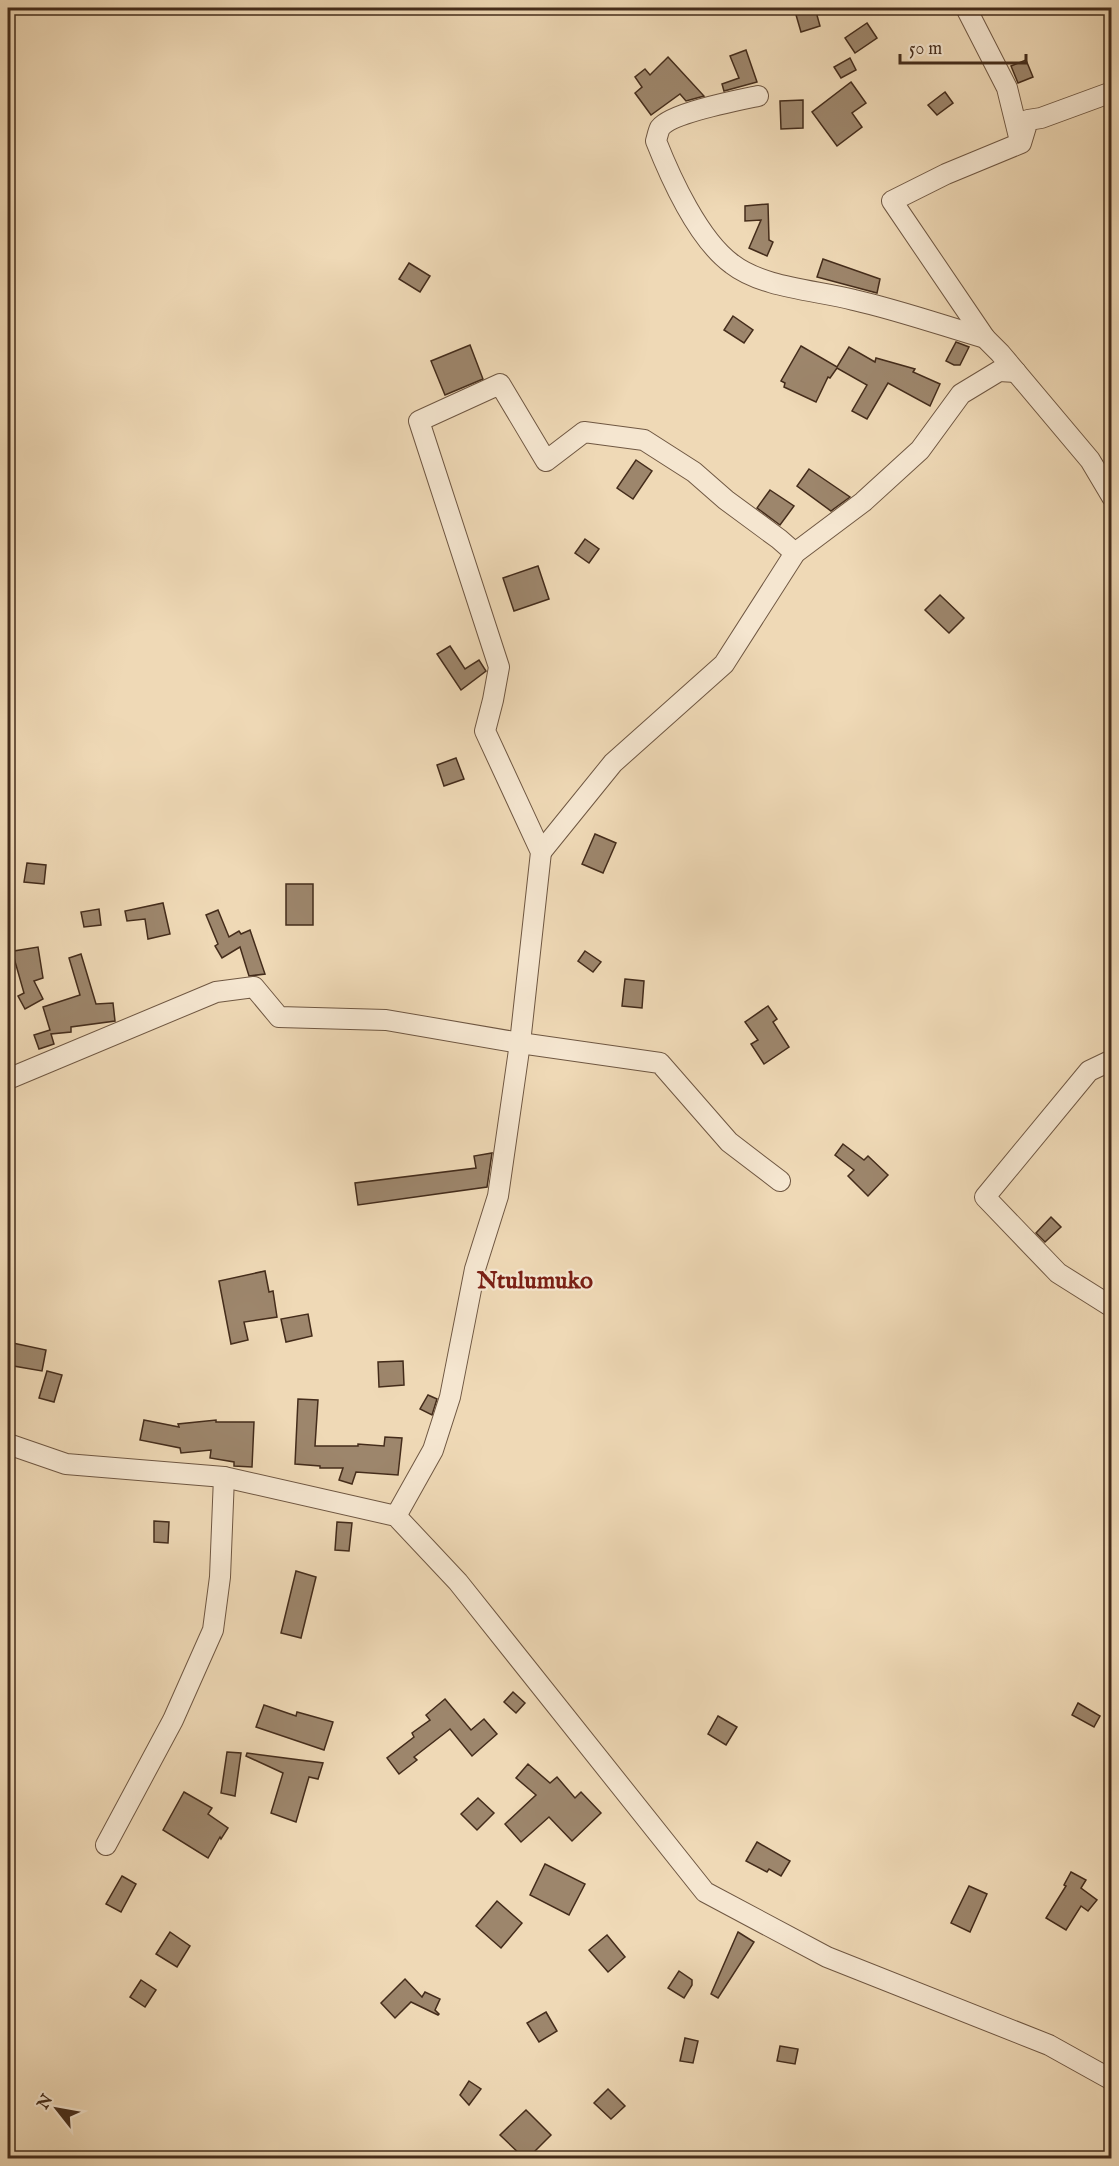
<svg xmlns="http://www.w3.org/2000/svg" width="1119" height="2166" viewBox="0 0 1119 2166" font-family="'IM FELL English',serif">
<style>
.building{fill:#9d866c;stroke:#442c1b;stroke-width:1.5}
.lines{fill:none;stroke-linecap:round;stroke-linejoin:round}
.minor-casing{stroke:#6f5742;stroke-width:22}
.minor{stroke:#f5e6d0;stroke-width:20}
.labels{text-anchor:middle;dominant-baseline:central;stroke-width:4.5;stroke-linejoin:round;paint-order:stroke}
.quarter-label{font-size:24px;font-weight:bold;fill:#7a1f14;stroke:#f5e6d0}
</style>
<rect width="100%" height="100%" fill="#efd9b6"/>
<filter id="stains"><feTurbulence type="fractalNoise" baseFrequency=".00333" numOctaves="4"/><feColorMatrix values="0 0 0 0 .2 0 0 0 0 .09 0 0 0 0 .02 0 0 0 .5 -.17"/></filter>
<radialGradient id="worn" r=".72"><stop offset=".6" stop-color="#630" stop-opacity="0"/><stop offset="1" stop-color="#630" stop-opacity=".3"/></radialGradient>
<g class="building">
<path d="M794,8H815L820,26L801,32Z"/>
<path d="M867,23L877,38L855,53L845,38Z"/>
<path d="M746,50L757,82L724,91L722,84L739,78L730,56Z"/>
<path d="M668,57L704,96L686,101L680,94L651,115L635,93L642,87L635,77L645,69L650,75Z"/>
<path d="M850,58L856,70L841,78L834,67Z"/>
<path d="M1026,60L1033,77L1018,83L1011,66Z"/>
<path d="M851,82L866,103L852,113L862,127L837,146L812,112Z"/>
<path d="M945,92L953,103L937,115L928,105Z"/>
<path d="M803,100V128L781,129L780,101Z"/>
<path d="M768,204L769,240L773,242L767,256L749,248L761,220L745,221V206Z"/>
<path d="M823,259L880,279L877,293L817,277Z"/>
<path d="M409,263L430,276L420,292L399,279Z"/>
<path d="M733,316L753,330L744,343L724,330Z"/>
<path d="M956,342L969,347L960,365H954L946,361Z"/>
<path d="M470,345L483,379L445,395L431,361Z"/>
<path d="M801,346L837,367L849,347L875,362L876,358L915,369L913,372L940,384L930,406L888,383L867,419L852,411L867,385L837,368L830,378L828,377L816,402L784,387L785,383L781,381Z"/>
<path d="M636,460L652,471L633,499L617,488Z"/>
<path d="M809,469L850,497L831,511L797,486Z"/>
<path d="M770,490L794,506L780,525L757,508Z"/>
<path d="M585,539L599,549L589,563L575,553Z"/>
<path d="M538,566L549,599L514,611L503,578Z"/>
<path d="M940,595L964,618L949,633L925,610Z"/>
<path d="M450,646L465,669L479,660L486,671L461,690L437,654Z"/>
<path d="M456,758L464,779L444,786L437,765Z"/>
<path d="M595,834L616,843L603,873L582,864Z"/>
<path d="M27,863L46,865L44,884L24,882Z"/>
<rect x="286" y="884" width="27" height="41"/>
<path d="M163,903L170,934L148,939L145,919L127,921L125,911Z"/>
<path d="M99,909L101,925L84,927L81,912Z"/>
<path d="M218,910L229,937L239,931L241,934L250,930L265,974L249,976L240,947L222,958L215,946L218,944L206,915Z"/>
<path d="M38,947L43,978L34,981L43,999L25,1009L18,996L24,993L14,958V951Z"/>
<path d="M585,951L601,962L593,972L578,961Z"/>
<path d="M81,954L96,1004L113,1003L115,1021L71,1027V1032L51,1034L54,1044L39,1049L34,1035L50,1030L43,1007L80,995L69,958Z"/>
<path d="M625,979L644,981L642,1008L622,1006Z"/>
<path d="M768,1006L777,1019L773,1022L789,1047L764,1064L751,1044L758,1040L745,1022Z"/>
<path d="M843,1144L864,1160L868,1156L888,1175L868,1196L848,1176L854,1170L835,1155Z"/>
<path d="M492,1153L487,1187L358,1205L355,1183L476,1168L474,1156Z"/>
<path d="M1051,1217L1061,1227L1045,1242L1036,1233Z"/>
<path d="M265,1271L269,1292L273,1291L277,1317L244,1322L248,1340L231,1344L219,1281Z"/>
<path d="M308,1314L312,1336L286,1342L281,1319Z"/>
<path d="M8,1342L46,1350L42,1371L8,1365Z"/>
<path d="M403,1361L404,1385L379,1387L378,1362Z"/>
<path d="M47,1371L62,1375L54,1402L39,1398Z"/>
<path d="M428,1395L437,1399L432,1415L420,1409Z"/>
<path d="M298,1399L318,1400L315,1446H358V1444L384,1446L385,1437L402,1438L398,1475L356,1472L352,1484L339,1480L343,1468H320V1466L295,1464Z"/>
<path d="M144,1420L179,1427L178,1424L216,1420V1422H254L252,1467L234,1466V1462L210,1458L211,1450L181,1453L180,1448L140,1440Z"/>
<path d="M154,1521L169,1522L168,1543L154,1542Z"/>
<path d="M337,1522L352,1523L349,1551L335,1550Z"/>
<path d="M296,1571L316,1577L301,1638L281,1633Z"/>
<path d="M513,1692L525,1703L516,1713L504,1702Z"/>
<path d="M445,1699L471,1730L484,1719L497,1734L472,1756L450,1729L414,1757L417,1760L399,1774L387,1758L414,1737L412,1733L430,1720L426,1715Z"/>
<path d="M1078,1703L1100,1716L1094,1727L1072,1715Z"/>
<path d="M264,1705L296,1716L297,1712L333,1722L324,1750L256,1727Z"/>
<path d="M718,1716L737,1727L726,1745L708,1734Z"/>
<path d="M227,1752L241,1753L235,1796L221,1793Z"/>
<path d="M247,1753L323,1763L318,1779L309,1777L296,1822L271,1813L283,1773L246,1756Z"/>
<path d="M528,1764L550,1783L557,1777L575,1798L581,1792L601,1813L572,1841L549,1817L521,1842L505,1824L536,1795L516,1778Z"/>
<path d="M184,1792L212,1808L208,1814L228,1828L221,1839L220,1837L208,1858L163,1830Z"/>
<path d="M478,1798L494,1813L477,1830L461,1814Z"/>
<path d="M757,1842L790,1861L781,1876L769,1869L767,1872L746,1861Z"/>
<path d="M545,1864L585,1884L569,1915L530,1895Z"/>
<path d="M1071,1872L1086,1880L1081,1888L1097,1900L1088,1911L1081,1906L1066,1930L1046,1918L1066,1886L1064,1885Z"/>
<path d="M122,1876L136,1884L121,1912L106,1904Z"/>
<path d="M969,1886L987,1894L970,1932L951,1923Z"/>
<path d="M497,1901L522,1923L501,1948L476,1926Z"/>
<path d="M170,1932L190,1946L177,1967L156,1954Z"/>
<path d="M738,1932L754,1942L718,1998L711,1994Z"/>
<path d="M607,1935L625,1957L608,1972L589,1950Z"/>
<path d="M679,1971L692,1980V1985L684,1998L668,1988Z"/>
<path d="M405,1979L422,1997L425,1992L440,1999L435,2010L439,2014L438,2015L411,2002L395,2018L381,2003Z"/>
<path d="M141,1980L156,1990L145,2007L130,1997Z"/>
<path d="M546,2012L557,2031L539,2042L527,2023Z"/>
<path d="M685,2038L698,2041L693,2063L680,2061Z"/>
<path d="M780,2046L798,2049L795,2064L777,2061Z"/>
<path d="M469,2081L481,2089L469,2105L460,2095Z"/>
<path d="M608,2089L625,2106L611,2119L594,2103Z"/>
<path d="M526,2110L551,2135L528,2158H524L500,2135Z"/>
</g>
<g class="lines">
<g class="minor-casing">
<g id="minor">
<path d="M966,8L1007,88L1020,141"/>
<path d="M758,96C739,100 671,113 660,128C658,132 657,138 656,141C671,179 699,240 732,264C763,288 816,290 854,300C898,310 941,325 985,338L1000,353L1090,460L1112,497"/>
<path d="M985,338L892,201L946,174L1021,143L1028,120L1041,118L1112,92"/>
<path d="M541,852L613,763L724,664L795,553L863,502L920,450L961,394L999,371L1016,372"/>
<path d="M1112,1060L1089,1071L985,1197L1058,1273L1112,1307"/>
<path d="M8,1079L216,992L254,987L279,1017L386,1020L520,1043L660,1063L729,1142L780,1181"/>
<path d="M8,1444L66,1464L224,1477L396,1516L458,1582L705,1892L827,1957L1049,2045L1112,2080"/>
<path d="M396,1516L433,1450L450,1397L475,1269L498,1196L520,1043L541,852L485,731L493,700L499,667L419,421L500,384L546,461L584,432L644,440L694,472L726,500L779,539L795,553"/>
<path d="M106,1845L173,1720L213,1630L220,1577L224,1477"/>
</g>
</g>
<use href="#minor" class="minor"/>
</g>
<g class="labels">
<g class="quarter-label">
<text x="535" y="1281">Ntulumuko</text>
</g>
</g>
<rect width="1119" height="2166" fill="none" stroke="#efd9b6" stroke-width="30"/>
<rect x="9" y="9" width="1101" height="2148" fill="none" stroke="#442c1b" stroke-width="3"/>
<rect x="15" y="15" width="1089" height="2136" fill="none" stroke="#442c1b" stroke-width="1.5"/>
<g transform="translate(57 2109) rotate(301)" stroke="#f5e6d0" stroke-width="4.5" paint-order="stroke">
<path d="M0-4.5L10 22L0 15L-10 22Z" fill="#442c1b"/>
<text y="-9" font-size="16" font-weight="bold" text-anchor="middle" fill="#442c1b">N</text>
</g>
<path d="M900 54v9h126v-9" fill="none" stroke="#442c1b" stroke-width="3"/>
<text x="909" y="54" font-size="18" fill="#442c1b" stroke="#f5e6d0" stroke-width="4.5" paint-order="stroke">50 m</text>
<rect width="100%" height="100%" filter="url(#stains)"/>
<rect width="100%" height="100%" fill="url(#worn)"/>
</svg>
